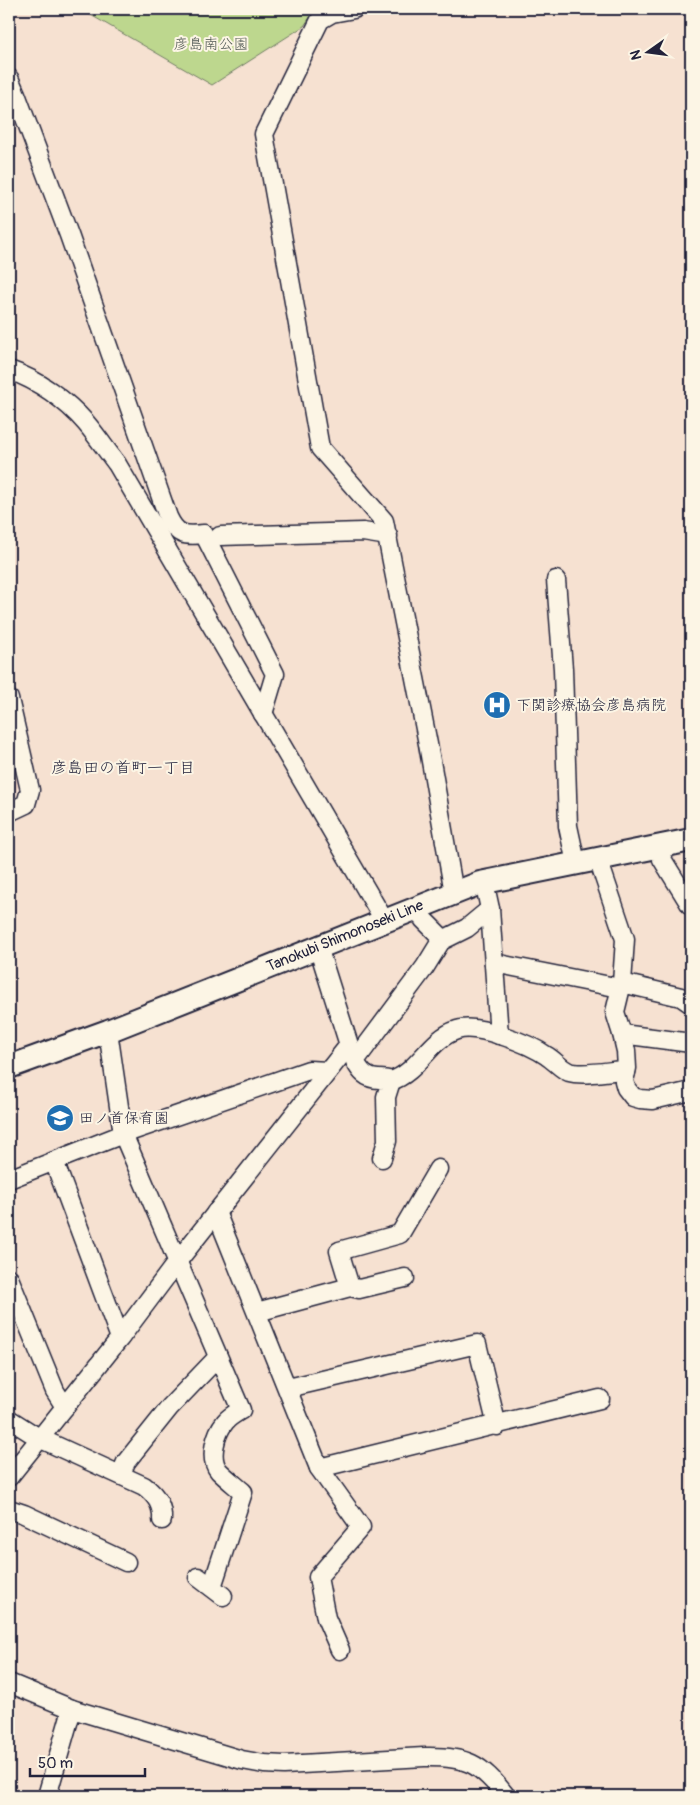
<svg xmlns="http://www.w3.org/2000/svg" width="700" height="1805" viewBox="0 0 700 1805" font-family="Pangolin,'Klee One',sans-serif">
<style>
.built{fill:#f2d3c3}
.green{fill:#bdd78e;stroke:#707c64}
.lines{fill:none;stroke-linecap:round;stroke-linejoin:round}
.minor-casing{stroke:#22223b;stroke-width:21}
.major-casing{stroke:#22223b;stroke-width:26}
.minor{stroke:#fcf5e5;stroke-width:18}
.major{stroke:#fcf5e5;stroke-width:22}
.labels{text-anchor:middle;dominant-baseline:central;stroke-width:4;stroke-linejoin:round;paint-order:stroke}
.park-label{font-size:15px;fill:#505854;stroke:#fcf5e5}
.poi-label{font-size:15px;fill:#22223b;stroke:#fcf5e5;text-anchor:start}
.street-label{font-size:15px;fill:#22223b;stroke:#fcf5e5}
.neighbourhood-label{font-size:16px;fill:#22223b;stroke:#fcf5e5}
</style>
<rect width="100%" height="100%" fill="#f6e1d1"/>
<filter id="ink" filterUnits="userSpaceOnUse"><feTurbulence type="fractalNoise" baseFrequency=".02" numOctaves="2"/><feDisplacementMap in="SourceGraphic" scale="10" xChannelSelector="R" yChannelSelector="G"/><feConvolveMatrix kernelMatrix="1 2 1 2 8 2 1 2 1" color-interpolation-filters="sRGB"/></filter>
<g filter="url(#ink)">
<path class="built" d="M9,744L18,785L14,797L9,800Z"/>
<path class="green" d="M75,9H316L304,26L212,85L89,14Z"/>
<g class="lines">
<g class="minor-casing">
<g id="minor">
<path d="M354,9L332,13L320,20L264,134L320,448L384,521L428,744L454,893"/>
<path d="M9,78L16,94L69,235L168,517C177,536 185,536 204,534L275,674L263,714"/>
<path d="M9,370C38,380 66,400 86,423C97,436 107,451 117,464L384,920"/>
<path d="M220,536L363,532L388,536"/>
<path d="M556,580L563,669L568,826L576,863"/>
<path d="M9,699L30,790L26,804L9,812"/>
<path d="M662,859L691,906"/>
<path d="M602,871L625,939L622,983L615,1012L622,1034L626,1051L627,1068L624,1081L626,1088L633,1097L640,1099L653,1100L691,1091"/>
<path d="M487,895L490,909L499,1035"/>
<path d="M441,941L467,928L490,909"/>
<path d="M494,963L620,988"/>
<path d="M622,983L681,997L691,1004"/>
<path d="M108,1031L123,1134L241,1410C236,1413 229,1417 225,1422C216,1433 208,1458 219,1471C226,1478 235,1485 243,1492L212,1587"/>
<path d="M622,1034L691,1043"/>
<path d="M391,1081C419,1072 429,1039 457,1030C477,1023 530,1044 547,1056C555,1061 561,1069 569,1072C582,1076 609,1071 623,1070L626,1072"/>
<path d="M382,1158L387,1141L386,1097L391,1081C387,1079 384,1079 379,1079C366,1079 360,1071 355,1061L425,967L441,941V937L423,919"/>
<path d="M54,1161L120,1338"/>
<path d="M9,1179L123,1134L309,1070L328,1071"/>
<path d="M216,1212L319,1468L361,1527L318,1577L326,1618L340,1650"/>
<path d="M9,1278L55,1391L65,1407"/>
<path d="M350,1287L359,1289L405,1278"/>
<path d="M257,1312L350,1287L339,1251L400,1234L438,1169"/>
<path d="M288,1388L477,1344L497,1426"/>
<path d="M9,1419L39,1438L144,1486C156,1495 163,1505 162,1520"/>
<path d="M319,1468L600,1399"/>
<path d="M121,1474L126,1462L170,1407L218,1357"/>
<path d="M9,1477L120,1338L177,1262L349,1045L318,947"/>
<path d="M9,1509L24,1514L126,1562"/>
<path d="M198,1577L223,1596"/>
<path d="M9,1683L72,1709L242,1760L264,1764L284,1765L424,1757C467,1756 480,1763 506,1796"/>
<path d="M47,1796L72,1709"/>
</g>
</g>
<g class="major-casing">
<path id="major" d="M9,1067L108,1031L480,883L691,840"/>
</g>
<use href="#minor" class="minor"/>
<use href="#major" class="major"/>
</g>
</g>
<defs>
<g id="hospital-disc" transform="scale(1.4375)"><circle r="9.5" fill="#1f6fb2" stroke="#fcf5e5"/><path d="M-5-5h3v3.5h4V-5h3V5h-3V1.5h-4V5h-3Z" fill="#fff"/></g>
<g id="school-disc" transform="scale(1.4375)"><circle r="9.5" fill="#1f6fb2" stroke="#fcf5e5"/><path d="M0-5L7-2L0 1L-7-2ZM-4 1L0 2.5L4 1V4Q0 6-4 4Z" fill="#fff"/></g>
</defs>
<g fill-rule="evenodd">
<use href="#hospital-disc" x="497" y="705"/>
<use href="#school-disc" x="60" y="1118"/>
</g>
<g class="labels">
<g class="park-label">
<text x="211" y="44">彦島南公園</text>
</g>
<g class="poi-label">
<text x="516" y="705">下関診療協会彦島病院</text>
<text x="79" y="1118">田ノ首保育園</text>
</g>
<g class="street-label">
<text transform="translate(345 936) rotate(-22)">Tanokubi Shimonoseki Line</text>
</g>
<g class="neighbourhood-label">
<text x="123" y="768">彦島田の首町一丁目</text>
</g>
</g>
<rect width="700" height="1805" fill="none" stroke="#fcf5e5" stroke-width="30"/>
<rect x="15" y="15" width="670" height="1775" fill="none" stroke="#22223b" stroke-width="2" filter="url(#ink)"/>
<g transform="translate(648 52) rotate(256)" stroke="#fcf5e5" stroke-width="4" paint-order="stroke">
<path d="M0-4L9 19L0 12L-9 19Z" fill="#22223b"/>
<text y="-8" font-size="14" font-weight="bold" text-anchor="middle" fill="#22223b">N</text>
</g>
<path d="M30 1768v8h115v-8" fill="none" stroke="#22223b" stroke-width="2.5"/>
<text x="38" y="1768" font-size="15" fill="#22223b" stroke="#fcf5e5" stroke-width="4" paint-order="stroke">50 m</text>
</svg>
